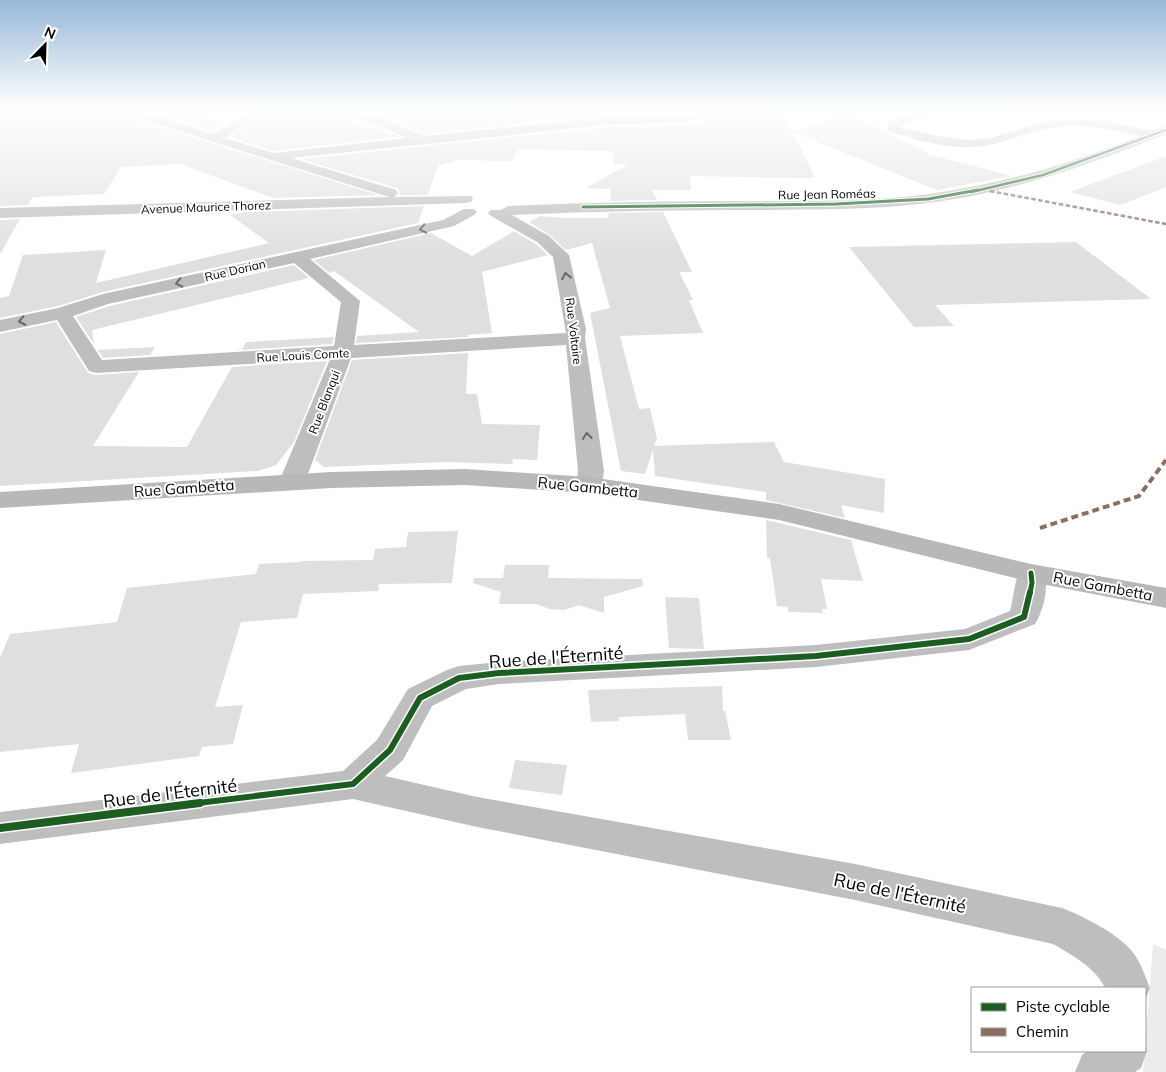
<svg xmlns="http://www.w3.org/2000/svg" width="1166" height="1072" viewBox="0 0 1166 1072" font-family="Mulish,sans-serif">
<style>
.green{fill:#ececec}
.building{fill:#dfdfdf}
.lines{fill:none;stroke-linecap:round;stroke-linejoin:round}
.street{fill:#bebebe;fill-rule:evenodd}
.secondary{fill:#b8b8b8;fill-rule:evenodd}
.quiet-far2{stroke:#8d6e63;stroke-width:2;stroke-dasharray:4 2;stroke-linecap:butt}
.quiet-far1{stroke:#8d6e63;stroke-width:2.5;stroke-dasharray:4.5 2.5;stroke-linecap:butt}
.quiet{stroke:#8d6e63;stroke-width:4;stroke-dasharray:7 4;stroke-linecap:butt}
.cycleway-far4-casing{stroke:#fff;stroke-width:4}
.cycleway-far3-casing{stroke:#fff;stroke-width:5}
.cycleway-far2-casing{stroke:#fff;stroke-width:8}
.cycleway-far1-casing{stroke:#fff;stroke-width:9}
.cycleway-casing{stroke:#fff;stroke-width:11}
.cycleway-far4{stroke:#1b5e20;stroke-width:2.5}
.cycleway-far3{stroke:#1b5e20;stroke-width:3}
.cycleway-far2{stroke:#1b5e20;stroke-width:5}
.cycleway-far1{stroke:#1b5e20;stroke-width:6}
.cycleway{stroke:#1b5e20;stroke-width:8}
.oneway{stroke:#686868}
.labels{text-anchor:middle;dominant-baseline:central;stroke-width:4;stroke-linejoin:round;paint-order:stroke}
.far-street-label{font-size:12px;fill:#000;stroke:#fff}
.street-label{font-size:15px;fill:#000;stroke:#fff}
.near-street-label{font-size:18px;fill:#000;stroke:#fff}
</style>
<rect width="100%" height="100%" fill="#fff"/>
<path class="green" d="M1153,944L1166,950V1072H1143Z"/>
<g class="building">
<path d="M0,109H58L115,113L378,195L273,198L180,164L121,167L104,194L33,197L28,205L0,206Z"/>
<path d="M271,109H323L326,113L376,127L400,137L274,151L229,137Z"/>
<path d="M354,109H664V113L617,114L424,134L386,117Z"/>
<path d="M750,109L786,117L792,131L850,113L931,155L1012,176L937,190L793,132L815,178L690,176L691,190H652L657,200L610,201L611,189L586,188L628,164H613L614,151L518,149L513,161L458,160L438,166L428,195H399L400,192L397,188L300,159L617,126L684,125Z"/>
<path d="M160,116L193,118L197,116L227,123L213,132Z"/>
<path d="M1166,156V187L1128,202L1120,205L1070,192Z"/>
<path d="M424,206L418,223L103,292L58,306L0,318V298L9,296L23,255L106,250L96,283L269,243L230,215L245,212Z"/>
<path d="M663,212L692,272H679L693,300H689L703,333L620,336L639,409L650,408L657,439L654,446L774,442L784,462L885,479L884,513L841,505L845,518L766,500V492L655,476L653,450L645,474L621,471L590,313L610,308L592,243L566,250L550,235L529,222L540,216L563,218H608L609,213Z"/>
<path d="M20,219L0,254V220Z"/>
<path d="M514,231L536,244L548,255L482,272L492,333L468,335V337L356,343L357,336L419,332L334,271L329,273L314,260L431,233L472,256Z"/>
<path d="M1076,242L1151,299L935,305L954,326L914,327L849,247Z"/>
<path d="M294,265L309,278L92,330L94,344L76,317L109,306Z"/>
<path d="M56,322L88,373L96,375L139,372L93,446L187,447L232,367L327,361L294,442L276,465L258,471L0,486V334Z"/>
<path d="M334,337L332,344L242,350L246,342Z"/>
<path d="M155,347L150,355L103,358L98,350Z"/>
<path d="M468,353L466,394H477L482,424L540,425L537,460L512,459L513,464L446,462L324,467L315,460L352,360Z"/>
<path d="M766,520L851,540L863,581L821,579L827,609H822L823,613L789,612L787,607L777,606L770,558H767Z"/>
<path d="M458,531L452,583L379,584L378,591L303,594L297,618L241,622L215,707L243,705L233,744L202,747L199,756L71,773L79,744L0,752V658L10,634L117,622L127,588L256,574L259,564L301,562V561L373,560L375,549L406,547L408,532Z"/>
<path d="M505,565H549L548,578L642,579L643,586L604,597V613L579,605L564,610L550,609L536,604H499L501,592L473,583L474,578H503Z"/>
<path d="M665,597L699,598L704,649L669,648Z"/>
<path d="M722,686L723,711H725L731,740H688L685,714L619,717V721L591,722L588,690Z"/>
<path d="M515,760L567,765L562,795L509,788Z"/>
</g>
<g class="lines">
<g class="street">
<path d="M114,109H132L213,134L255,109H269L225,138L274,153L407,138L377,125L326,111L325,109H345L385,119L424,136L617,116L684,115L707,109H726L725,111L684,123L617,124L291,158L396,190L398,193L394,197L471,196L473,199L471,202L466,203L0,218V208L389,197L115,111Z"/>
<path d="M921,109H938L900,127L937,136L969,140L990,138L1048,121L1070,119L1105,121L1152,131L1166,126V134C1089,165 1010,193 927,203C874,210 819,209 765,210C680,210 596,211 512,215L549,236L569,255L586,329L585,338L604,471L602,485L598,490L589,493L580,490L576,485L578,471L566,345L351,358L305,482L301,487L292,490L283,487L279,482L330,359L96,373L89,371L57,320L0,332V320L58,308L103,294L443,220L464,209H474L477,212L474,215L454,226L310,259L360,301L354,345L566,333L553,257L537,242L491,216L488,213L491,210H501L508,206C593,202 677,201 762,201C817,200 874,202 929,194C1002,184 1072,163 1140,136C1109,129 1077,122 1046,129C1021,134 998,146 972,147C944,149 916,139 890,132L888,129L889,121ZM294,263L341,302L334,346L102,360L73,316L108,304Z"/>
<path d="M1031,564L1041,567C1051,582 1044,610 1035,624L969,650L816,667L499,684L466,689L432,706L403,760L385,776L477,797L855,864L1062,908C1081,915 1118,934 1131,950C1140,960 1145,976 1150,988L1145,1001V988H1105C1096,968 1072,955 1053,944L855,900L477,827L353,799L0,844V812L343,771L377,740L408,689L447,670L459,666L499,662L816,645L965,629L1010,611C1013,601 1016,573 1021,567Z"/>
<path d="M1145,1044L1147,1051L1141,1068L1135,1072H1075L1082,1055L1087,1051H1145Z"/>
</g>
<path class="secondary" d="M465,469L589,477L779,504L1031,564L1166,588V608L1031,582L779,520L589,493L465,485L331,488L0,508V492L331,472Z"/>
<path class="quiet-far2" d="M990,191L993,192"/>
<path class="quiet-far1" d="M990,191L1166,224"/>
<path class="quiet" d="M1040,528L1139,496L1166,460"/>
<g class="cycleway-far4-casing">
<path id="cycleway-far4" d="M971,192L1043,175L1166,130"/>
</g>
<g class="cycleway-far3-casing">
<path id="cycleway-far3" d="M583,207L836,204L928,199L978,190"/>
</g>
<g class="cycleway-far2-casing">
<path id="cycleway-far2" d="M1030,593L1032,583L1031,573"/>
</g>
<g class="cycleway-far1-casing">
<path id="cycleway-far1" d="M190,804L353,784L390,750L420,698L459,678L499,673L816,656L969,639L1024,617L1030,592"/>
</g>
<g class="cycleway-casing">
<path id="cycleway" d="M0,828L200,803"/>
</g>
<use href="#cycleway-far4" class="cycleway-far4"/>
<use href="#cycleway-far3" class="cycleway-far3"/>
<use href="#cycleway-far2" class="cycleway-far2"/>
<use href="#cycleway-far1" class="cycleway-far1"/>
<use href="#cycleway" class="cycleway"/>
</g>
<defs><path id="oneway-chevron" d="M-2-3.5L2.5 0L-2 3.5" fill="none" stroke-width="1.6" stroke-linecap="round" stroke-linejoin="round" transform="scale(1.25)"/></defs>
<g class="oneway">
<use href="#oneway-chevron" transform="translate(423 229) rotate(168)"/>
<use href="#oneway-chevron" transform="translate(566 276) rotate(-101)"/>
<use href="#oneway-chevron" transform="translate(179 283) rotate(167)"/>
<use href="#oneway-chevron" transform="translate(22 321) rotate(168)"/>
<use href="#oneway-chevron" transform="translate(587 436) rotate(-97)"/>
</g>
<linearGradient id="sky" x2="0" y2="1"><stop stop-color="#97b8d8"/><stop offset="0.42" stop-color="#fff"/><stop offset="1" stop-color="#fff" stop-opacity="0"/></linearGradient>
<rect width="1166" height="259" fill="url(#sky)"/>
<g class="labels">
<g class="far-street-label">
<text transform="translate(827 194) rotate(-1)">Rue Jean Roméas</text>
<text transform="translate(206 207) rotate(-2)">Avenue Maurice Thorez</text>
<text transform="translate(235 270) rotate(-13)">Rue Dorian</text>
<text transform="translate(574 331) rotate(83)">Rue Voltaire</text>
<text transform="translate(303 355) rotate(-3)">Rue Louis Comte</text>
<text transform="translate(324 402) rotate(-69)">Rue Blanqui</text>
</g>
<g class="street-label">
<text transform="translate(588 487) rotate(6)">Rue Gambetta</text>
<text transform="translate(184 488) rotate(-4)">Rue Gambetta</text>
<text transform="translate(1103 586) rotate(11)">Rue Gambetta</text>
</g>
<g class="near-street-label">
<text transform="translate(556 657) rotate(-4)">Rue de l'Éternité</text>
<text transform="translate(170 793) rotate(-7)">Rue de l'Éternité</text>
<text transform="translate(900 893) rotate(12)">Rue de l'Éternité</text>
</g>
</g>
<rect x="971" y="987" width="175" height="65" fill="#ffffff" stroke="#999999"/>
<rect x="981" y="1003" width="25" height="8" fill="#1b5e20" stroke="#999999"/>
<text x="1016" y="1012" font-size="15" fill="#000000">Piste cyclable</text>
<rect x="981" y="1028" width="25" height="8" fill="#8d6e63" stroke="#999999"/>
<text x="1016" y="1037" font-size="15" fill="#000000">Chemin</text>
<g transform="translate(45 45) rotate(23)" stroke="#ffffff" stroke-width="4" paint-order="stroke">
<path d="M0-4L9 19L0 12L-9 19Z" fill="#000000"/>
<text y="-8" font-size="14" font-weight="bold" text-anchor="middle" fill="#000000">N</text>
</g>
</svg>
